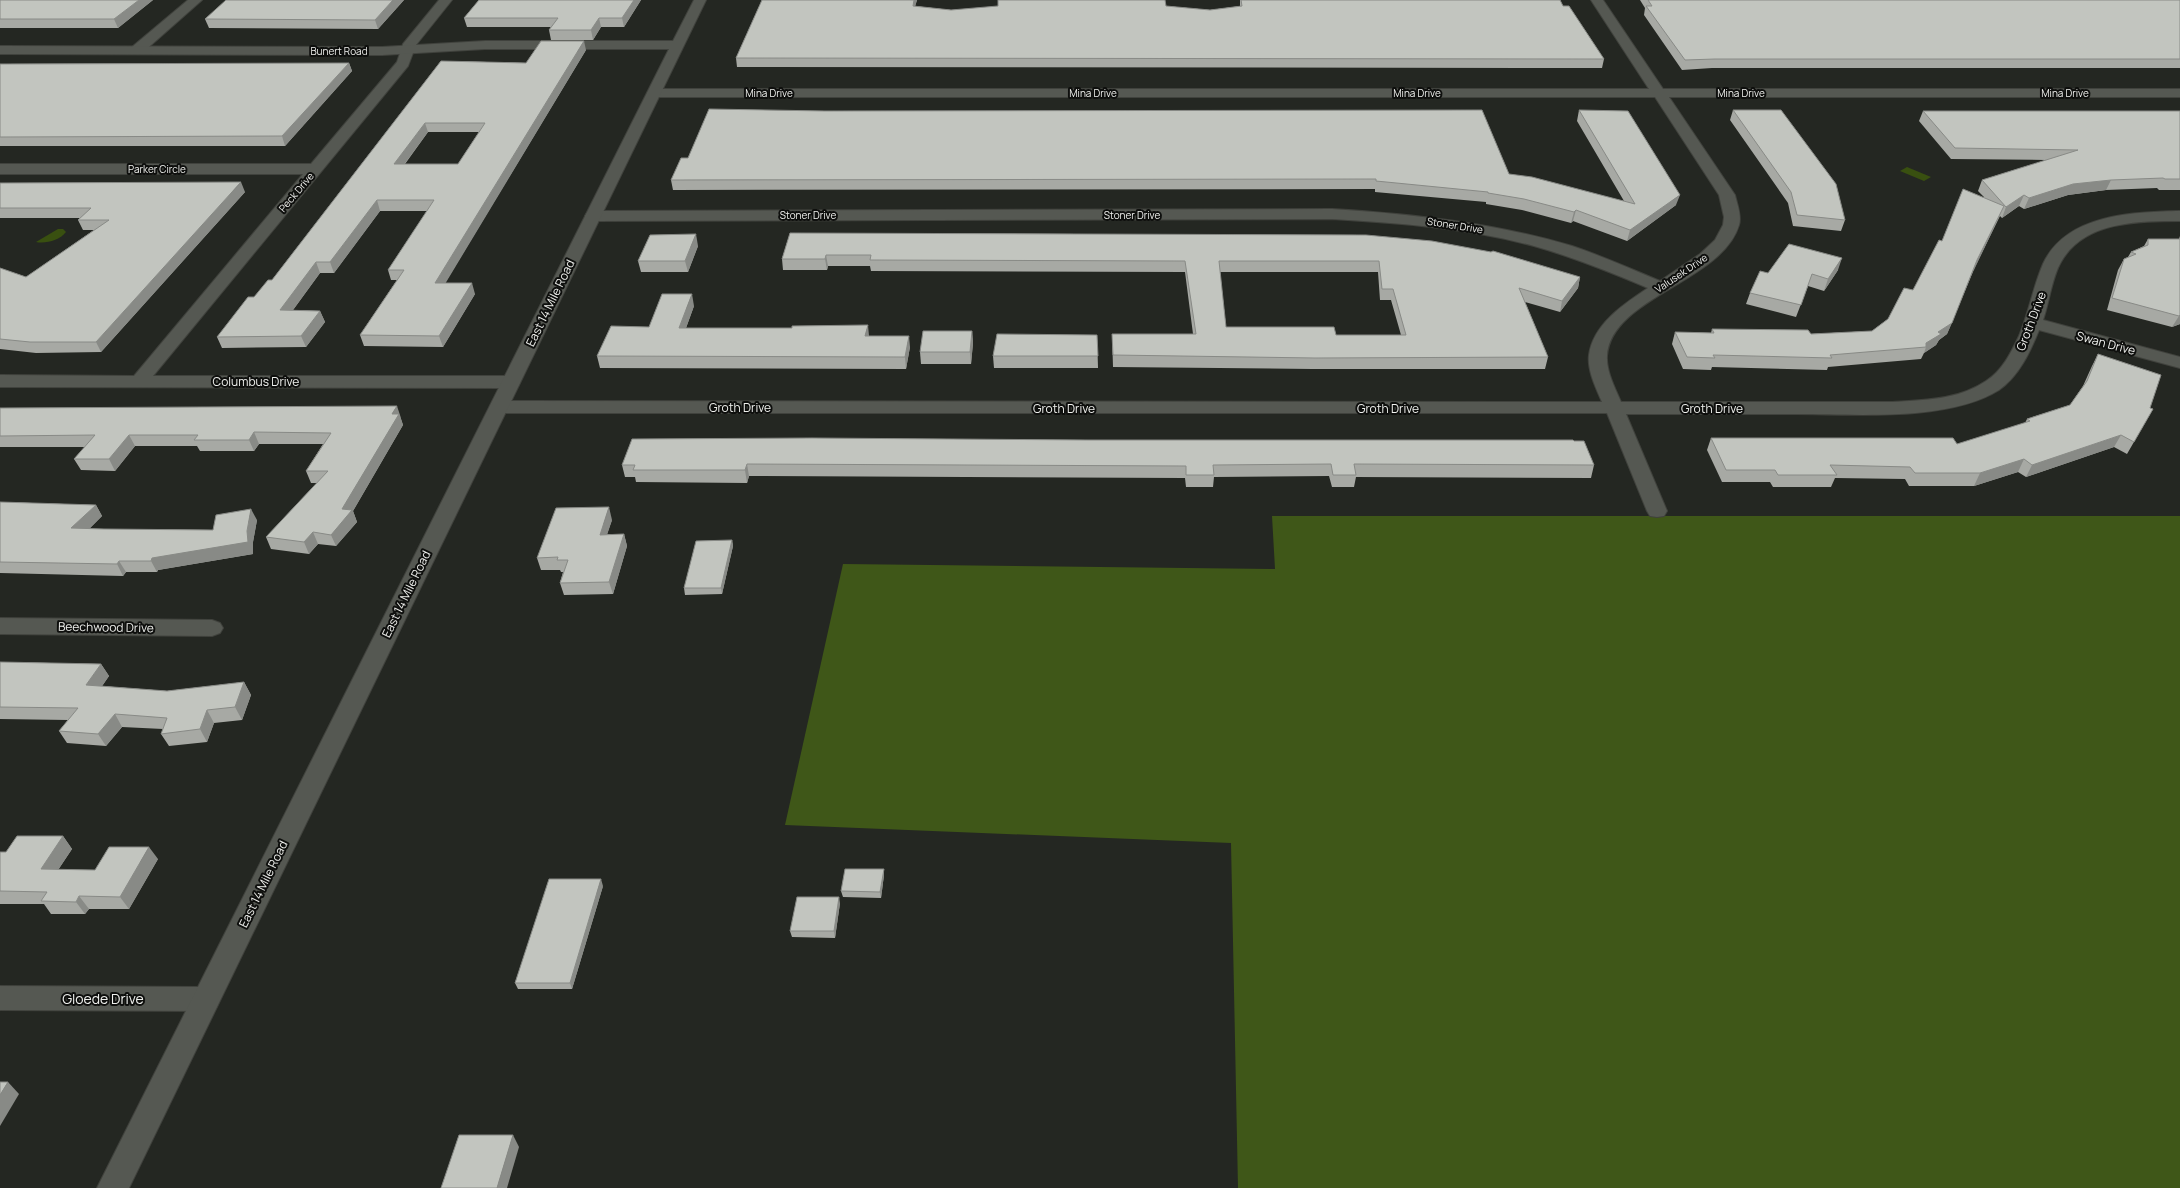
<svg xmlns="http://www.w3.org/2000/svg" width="2180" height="1188" viewBox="0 0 2180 1188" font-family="Manrope,sans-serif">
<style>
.forest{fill:#3f5718}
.water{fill:#395010}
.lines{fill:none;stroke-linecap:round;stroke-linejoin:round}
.street-casing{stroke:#40423d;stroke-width:2}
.secondary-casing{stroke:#40423d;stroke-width:2}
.street{fill:#555852;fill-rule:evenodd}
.secondary{fill:#555852;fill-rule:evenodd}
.wall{fill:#a7a9a4;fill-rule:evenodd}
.shaded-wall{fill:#888a86}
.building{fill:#c2c5bf;stroke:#888a86;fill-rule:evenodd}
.labels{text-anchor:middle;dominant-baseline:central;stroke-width:4;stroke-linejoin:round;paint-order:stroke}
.far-street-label{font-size:10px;fill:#f0f1ee;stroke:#0e0f0d}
.street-label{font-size:12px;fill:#f0f1ee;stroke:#0e0f0d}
.near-street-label{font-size:14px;fill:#f0f1ee;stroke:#0e0f0d}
</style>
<rect width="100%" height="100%" fill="#242722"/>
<path class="forest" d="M1272,516H2180V1188H1238L1231,843L785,825L843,564L1275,569Z"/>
<g class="water">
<path d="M1907,167L1931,177L1924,181L1900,171Z"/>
<path d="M58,229H63L66,232C60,240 46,244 36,242Z"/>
</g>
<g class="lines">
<g class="street-casing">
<g id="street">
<path d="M188,0H202L142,53H132L130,50L132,47Z"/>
<path d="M439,0H452L416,45L408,66L153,376H511L518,378L520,382L518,386L511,388L0,387V375L134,376L303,174H0V164H311L397,62L403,44Z"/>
<path d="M1591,0H1603L1663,89H2180V97H1669L1735,195C1737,204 1742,216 1739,225C1722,282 1611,297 1607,356C1606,371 1615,388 1621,402H1892C1924,400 1958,400 1986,381C2002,371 2011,353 2019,336C2029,312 2033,287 2043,264C2066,214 2133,212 2180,211V221C2139,221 2084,221 2061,262C2052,277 2049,303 2043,320L2180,357V368L2039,330C2030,352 2019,376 1999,390C1948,422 1854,414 1796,414C1739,414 1683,414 1626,414L1667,511L1664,516L1657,517L1650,516L1647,511L1607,413H499L492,411L490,407L492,403L499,401L1602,402C1596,388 1587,370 1589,355C1593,324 1624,304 1648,288C1610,272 1573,257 1534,246C1468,228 1400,223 1332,219L593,221L587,219L585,216L587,213L593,211L1332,209C1413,214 1494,223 1572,246C1602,256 1631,269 1660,281L1700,254L1715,240L1723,225L1724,217L1719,195L1655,97H654L647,93L654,89H1649Z"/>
<path d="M0,618L212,620L220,623L223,628L220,633L212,636L0,634Z"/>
<path d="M0,986L206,987L216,990L220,999L216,1008L206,1011L0,1010Z"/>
</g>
</g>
<g class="secondary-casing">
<path id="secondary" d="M694,0H706L129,1188H97L669,49H485L382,55L0,54V46L382,47L485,41H673Z"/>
</g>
<use href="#street" class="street"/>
<use href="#secondary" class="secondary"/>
</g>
<g class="wall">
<path d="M0,0H153L118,28H0Z"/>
<path d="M404,0L378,29L209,28L205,19Z"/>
<path d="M479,0H641L624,27H601L593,40H551L549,30L551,27H467L464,18Z"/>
<path d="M762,0H917L915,6L951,10L1166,6L1210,10L1240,6V0H1560L1563,6L1604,59L1602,68L737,67L736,58Z"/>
<path d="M1640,0H2180V68H1712L1682,70L1644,15L1645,8Z"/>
<path d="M586,50L445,283L475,294L443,347L364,346L360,335L397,280H391L388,270L427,211H380L334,273H320L293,310L320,311L325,322L306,347L222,348L217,337L272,280L441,61L526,63ZM428,132H479L458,164H405Z"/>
<path d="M349,63L352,71L285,146H0V64Z"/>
<path d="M1579,110L1676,205L1627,241L1573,221L1571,223L1522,210L1486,204V202L1375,192V189L673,190L671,180L1509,174L1624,201L1577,121Z"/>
<path d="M1733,110L1845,220L1841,231L1793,226L1788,203L1730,120Z"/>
<path d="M1923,111H2180V190H2159L2157,188L2106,190L2068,195L2024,209L2019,206L2002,218L2000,216L1975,267L1947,334L1939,340L1936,345L1924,353L1921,359L1828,367L1827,370L1712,367L1711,370L1683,369L1672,344L1675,332L1711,333L1712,329L1811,334L1872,331L1888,319L1913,290L1942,241L1984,197L1978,191L1982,180L2046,160L1951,159L1919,121Z"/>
<path d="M0,183L245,192L101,352L36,353L0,349V268L26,277L94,230H83L78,220L80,218H0Z"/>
<path d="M790,233L1366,235L1580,277L1578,288L1560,312L1525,302L1548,357L1545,369H1313L1113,367L1112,334H1193L1185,272L871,271L870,266H828L827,270H783L782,259ZM1220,272H1378L1380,300H1391L1401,335H1336L1226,327Z"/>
<path d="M2180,236V324L2172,327L2107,310L2118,270L2124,259L2128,257L2131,252L2144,246L2148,239H2179Z"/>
<path d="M698,246L688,272H641L638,261Z"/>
<path d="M1838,270L1824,291L1808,286L1796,317L1746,304L1750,293L1768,273Z"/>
<path d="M694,306L686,328L869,336L910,347L906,369L600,368L597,356L649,327Z"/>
<path d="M972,331L973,343L971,364H921L920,352Z"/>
<path d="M1097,335L1098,368H994L993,356Z"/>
<path d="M2098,354L2150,408L2153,409L2127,454L2114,447L2026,477L2018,472L1974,486H1909L1905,479L1835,478L1831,487H1773L1770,482H1722L1707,450L1711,438L1957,444L2025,423L2027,419L2070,405L2083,386L2092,366Z"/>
<path d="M0,408L401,418V419L403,425L353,511L357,522L336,546L318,544L309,554L271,549L266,537L317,483H311L306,471L323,444H259L254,451H200L197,446H135L115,471L81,470L74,459L85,447H0Z"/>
<path d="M1088,440L1574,441L1594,465L1591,478L1356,477L1354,487H1332L1329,476L1214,477L1213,487H1186L1185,478L749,476L747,483L636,482L635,477H625L622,465Z"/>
<path d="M0,502L96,505L102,516L89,529L213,530L257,520L253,542V554L158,570L157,572H126L123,576L0,573Z"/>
<path d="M612,520L607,534H624L627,546L613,594L564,595L560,583L563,572H561L560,570H541L537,558Z"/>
<path d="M732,540L733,546L722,594L685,595L684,588Z"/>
<path d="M0,662L101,664L109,676L102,686L167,691L244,682L251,695L242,720L214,723L207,742L169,746L161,734L163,729L122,727L106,746L67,743L59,731L68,720L0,719Z"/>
<path d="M63,836L72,849L58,870H95L158,859L129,909H89L85,914H51L44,904H0V852H6Z"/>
<path d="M884,869V875L881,898L843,897L841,891Z"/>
<path d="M603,886L572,989H518L515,983Z"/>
<path d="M840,903L835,938L792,937L790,931Z"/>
</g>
<g class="shaded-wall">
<path d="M139,0H153L118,28L114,19Z"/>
<path d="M393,0H404L378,29L375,20Z"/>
<path d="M634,0H641L624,27L622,18Z"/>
<path d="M914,0H917L913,14V6Z"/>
<path d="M599,18L601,27L593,40L591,30Z"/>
<path d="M584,41L586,50L439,294L435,283Z"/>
<path d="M349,63L352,71L285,146L282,136Z"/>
<path d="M425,123L428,132L397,174L394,164Z"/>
<path d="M2111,180L2106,190L2068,195L2024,209L2029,198L2073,184Z"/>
<path d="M241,182L245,192L101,352L96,342Z"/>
<path d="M1680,195L1676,205L1627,241L1630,230Z"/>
<path d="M2024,195L2019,206L2002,218L2006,207Z"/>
<path d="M377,200L380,211L334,273L330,262Z"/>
<path d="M2004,206L1999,217L1973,272L1977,260Z"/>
<path d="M1576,210L1573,221L1571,223L1574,212Z"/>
<path d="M696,234L698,246L688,272L685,261Z"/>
<path d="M826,255L828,266L827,270L825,259Z"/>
<path d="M1842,258L1838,270L1824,291L1828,279Z"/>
<path d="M316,262L320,273L285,321L280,310Z"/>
<path d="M1580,277L1578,288L1560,312L1562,301Z"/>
<path d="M472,283L475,294L443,347L439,336Z"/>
<path d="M692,294L694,306L682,339L679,328Z"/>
<path d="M320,311L325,322L306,347L301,336Z"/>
<path d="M2180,315V324L2172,327L2179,316Z"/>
<path d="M1952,323L1947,334L1939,340L1936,345L1924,353L1926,347V343L1938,332Z"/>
<path d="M868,325L869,336H865Z"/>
<path d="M972,331L973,343L971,364L970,352Z"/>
<path d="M909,336L910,347L906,369L905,357Z"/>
<path d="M397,406L401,418V419L403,425L353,511L357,522L336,546L331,535L342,509L392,414Z"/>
<path d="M254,432L259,444L254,451L249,440Z"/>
<path d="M129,435L135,446L115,471L109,459Z"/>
<path d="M2121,435L2114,447L2026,477L2032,465Z"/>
<path d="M2024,459L2018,472L1974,486L1980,473Z"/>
<path d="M747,464L749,476L747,483L745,470Z"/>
<path d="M96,505L102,516L78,540L71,528Z"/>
<path d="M609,507L612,520L603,547L600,535Z"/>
<path d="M251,509L257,520L253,542V554L158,570L157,572L151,561L152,558L247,531Z"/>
<path d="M313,532L318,544L309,554L304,542Z"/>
<path d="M624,534L627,546L613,594L609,582Z"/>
<path d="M732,540L733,546L722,594L721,588Z"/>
<path d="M119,561L126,572L123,576L117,564Z"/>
<path d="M101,664L109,676L94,698L86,685Z"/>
<path d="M244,682L251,695L242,720L235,707Z"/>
<path d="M207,710L214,723L207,742L200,729Z"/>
<path d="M115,714L122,727L106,746L98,734Z"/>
<path d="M63,836L72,849L50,882L41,869Z"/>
<path d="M149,847L158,859L129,909L120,897Z"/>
<path d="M884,869V875L881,898L880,892Z"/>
<path d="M601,879L603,886L572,989L570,983Z"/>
<path d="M79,896L89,909L85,914L76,902Z"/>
<path d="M839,897L840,903L835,938L834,931Z"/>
<path d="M8,1082L19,1094L0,1126V1095Z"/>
<path d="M513,1135L519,1147L507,1188H497Z"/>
</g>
<g class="building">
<path d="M0,0H139L114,19H0Z"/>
<path d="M226,0H393L375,20L205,19Z"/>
<path d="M479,0H634L622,18H599L591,30H549L558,18H464Z"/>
<path d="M762,0H914L913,6L951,10L998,6V0H1165L1166,6L1210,10L1242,6L1241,0H1560L1563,6H1569L1604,59L736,58Z"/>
<path d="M1648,0H2180V59H1715L1685,60L1646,6H1652Z"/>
<path d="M541,41H584L435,283H472L439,336L360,335L404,270H388L434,200H377L330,262H316L280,310L320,311L301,336L217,337L248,297H254L268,280H272L441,61L526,63ZM425,123H485L458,164H394Z"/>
<path d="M349,63L282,136L0,137V64Z"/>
<path d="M709,109L825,111L1482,110L1509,174L1532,177L1635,204L1579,110L1628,111L1680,195L1630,230L1576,210L1574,212L1524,199L1488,193V192L1376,181V179L671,180L681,158H688Z"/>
<path d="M1733,110H1781L1836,184L1845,220L1797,215L1791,192Z"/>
<path d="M1923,111H2180V179H2165L2163,178L2111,180L2073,184L2029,198L2024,195L2006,207L1982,180L2078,150L1955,148Z"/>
<path d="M241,182L96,342H30L0,339V268L26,277L109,220H78L91,208H0V183Z"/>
<path d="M1963,189L2004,206L1977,260L1952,323L1938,332L1941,334L1926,343V347L1830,355L1832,358L1713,355L1715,358L1687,357L1675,332L1714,333L1712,329L1808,330L1811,334L1872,331L1888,319L1904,288L1913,290L1939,240L1942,241Z"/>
<path d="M790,233L1366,235L1432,241L1491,252L1493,251L1580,277L1562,301L1519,288L1548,357L1315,358L1113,355L1112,334H1196L1185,261L870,260L871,255H826L825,259H782ZM1219,261H1379L1382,289H1393L1406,335H1336L1334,327H1226Z"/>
<path d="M696,234L685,261H638L650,235Z"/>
<path d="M2148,239H2180V315L2179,316L2112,298L2124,259L2136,254L2131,252L2148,245Z"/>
<path d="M1789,244L1842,258L1828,279L1812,274L1801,305L1750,293L1760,271L1768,273Z"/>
<path d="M662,294H692L679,328H792V326L868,325L865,336H909L905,357L597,356L611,326L649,327Z"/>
<path d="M923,331H972L970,352H920Z"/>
<path d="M997,334L1097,335L1098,356H993Z"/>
<path d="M2098,354L2161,375L2150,408L2153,409L2134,442L2121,435L2032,465L2024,459L1980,473H1915L1910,467L1830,465L1837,475H1778L1775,470H1726L1711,438H1953L1957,444L2030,421L2027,419L2070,405L2087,381Z"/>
<path d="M397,406L392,414H399L342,509L352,510L331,535L313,532L304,542L266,537L328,471H306L331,433L254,432L249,440H194L198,435H129L109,459H74L95,435L0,436V408Z"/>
<path d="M812,438L1088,440H1573L1574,441H1584L1594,465L1354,464L1356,475H1333L1331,464L1213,465L1214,475H1186V466L747,464L745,470H633L635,465H622L632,439Z"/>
<path d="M0,502L96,505L71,528L104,529L213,530L216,515L251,509L247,531L248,542L152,558L151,561H119L117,564L0,562Z"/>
<path d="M609,507L600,535L624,534L609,582L560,583L568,560H557L558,557L537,558L556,508Z"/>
<path d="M732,540L721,588H684L696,541Z"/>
<path d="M0,662L101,664L86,685L167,691L244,682L235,707L207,710L200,729L161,734L167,718L115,714L98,734L59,731L78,708L0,707Z"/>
<path d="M17,836H63L41,869L95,870L109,847H149L120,897L79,896L76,902L41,901L47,892L0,891V852H6Z"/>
<path d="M845,869H884L880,892L841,891Z"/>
<path d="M549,879H601L570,983H515Z"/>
<path d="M797,897H839L834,931H790Z"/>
<path d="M0,1082H8L0,1095Z"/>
<path d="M459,1135H513L497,1188H441Z"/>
</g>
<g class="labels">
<g class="far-street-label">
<text x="339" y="51">Bunert Road</text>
<text x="769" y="93">Mina Drive</text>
<text x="1093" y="93">Mina Drive</text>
<text x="1417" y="93">Mina Drive</text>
<text x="1741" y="93">Mina Drive</text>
<text x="2065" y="93">Mina Drive</text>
<text x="157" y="169">Parker Circle</text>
<text transform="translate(296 192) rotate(-50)">Peck Drive</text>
<text x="808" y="215">Stoner Drive</text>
<text x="1132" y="215">Stoner Drive</text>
<text transform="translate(1455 225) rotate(9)">Stoner Drive</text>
<text transform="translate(1681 273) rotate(-34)">Valusek Drive</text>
</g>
<g class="street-label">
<text transform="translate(550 303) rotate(-64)">East 14 Mile Road</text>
<text transform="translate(2031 321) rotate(-69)">Groth Drive</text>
<text transform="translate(2106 343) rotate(15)">Swan Drive</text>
<text x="256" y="381">Columbus Drive</text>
<text x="740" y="407">Groth Drive</text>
<text x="1064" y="408">Groth Drive</text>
<text x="1388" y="408">Groth Drive</text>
<text x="1712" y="408">Groth Drive</text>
<text transform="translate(406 594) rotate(-64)">East 14 Mile Road</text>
<text transform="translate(106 627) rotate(1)">Beechwood Drive</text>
<text transform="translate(263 884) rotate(-64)">East 14 Mile Road</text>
</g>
<g class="near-street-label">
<text x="103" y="998">Gloede Drive</text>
</g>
</g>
</svg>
